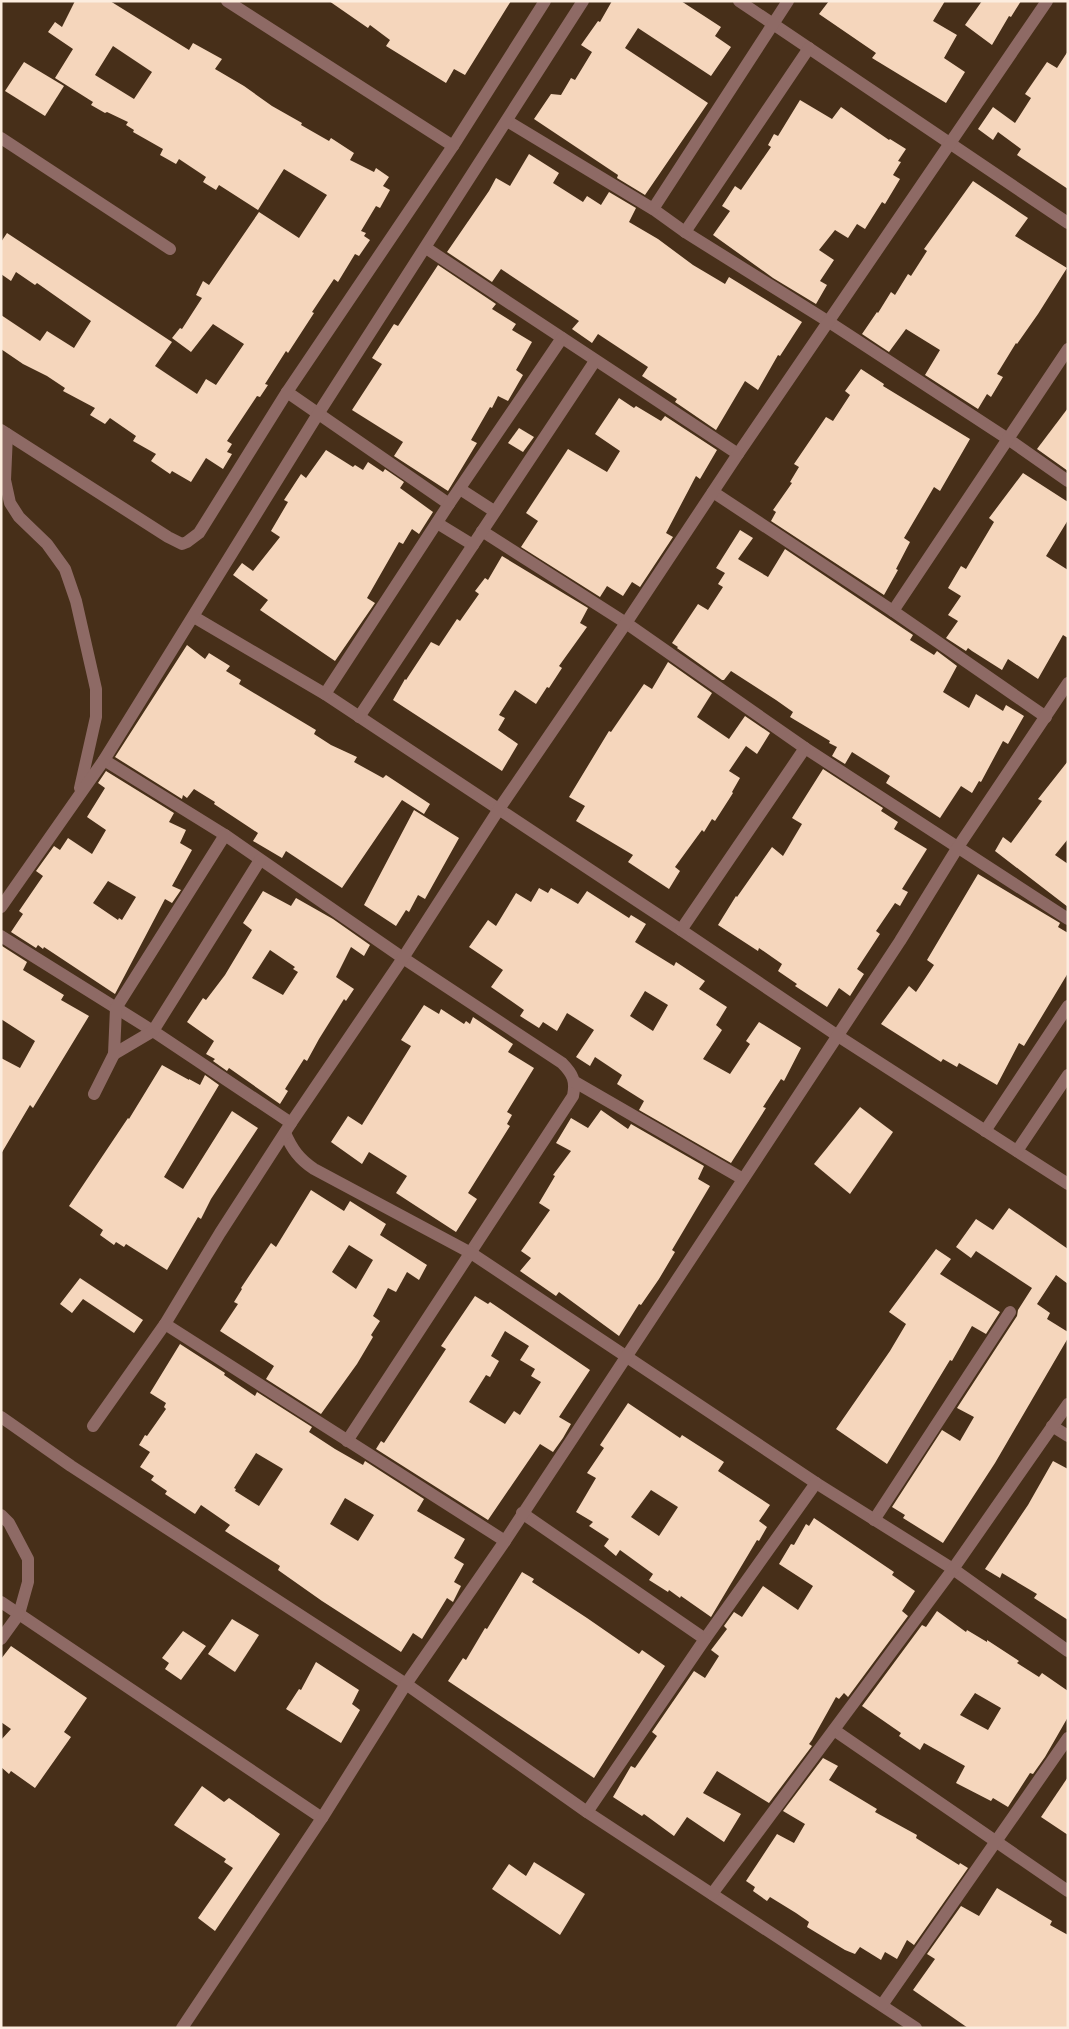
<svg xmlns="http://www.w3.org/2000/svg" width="1069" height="2029" viewBox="0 0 1069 2029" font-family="'Source Sans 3',sans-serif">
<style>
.building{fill:#f5d6bc;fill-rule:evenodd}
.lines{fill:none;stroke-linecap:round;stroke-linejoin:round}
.minor{stroke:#8e6a65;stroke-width:12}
</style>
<rect width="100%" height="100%" fill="#472f19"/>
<g class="building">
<path d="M75,1H110L189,50L193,43L222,59L215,69L244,86L272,106L302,123L301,125L329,141L331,138L354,153L350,160L374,172L376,168L389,177L383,186L390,190L380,208L376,206L361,231L366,233L364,236L370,240L359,256L355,254L338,282L334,279L312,312L314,313L288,353L286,351L265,384L268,385L260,397L257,396L227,441L232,444L227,452L232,454L223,469L206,458L191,482L172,471L170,474L151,461L156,454L133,441L136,436L110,418L105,424L90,415L95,408L63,391L65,388L47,376L23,364L1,349V315L40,341L47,331L74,348L91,321L37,283L35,285L16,272L11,281L1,274V242L7,233L172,342L155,366L197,394L206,379L216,385L244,344L213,324L191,352L172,338L180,328L182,329L202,298L196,295L203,281L209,285L259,212L299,238L327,195L284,169L258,210L219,185L216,190L203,182L206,177L179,159L176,164L160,155L163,149L133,132L134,130L126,125L128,122L107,112L105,113L91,105L93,102L55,78L73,49L48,32L55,22L62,27ZM113,46L152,72L134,99L95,75Z"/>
<path d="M329,1H511L465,75L454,69L446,83L386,46L390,40L370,25L368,28Z"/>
<path d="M612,1H681L721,27L715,36L731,47L711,76L638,28L625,48L708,103L645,195L617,178L618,175L534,119L551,94L561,95L571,78L575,80L592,52L581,45L598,21L600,22Z"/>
<path d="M829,1H945L933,21L957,35L944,58L965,72L946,103L872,58L876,53L819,14Z"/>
<path d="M982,1H1021L1011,17L1009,16L992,45L965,25Z"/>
<path d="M1068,51V189L1017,155L1021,149L998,132L993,140L978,129L993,107L1015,123L1031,98L1025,94L1047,62L1057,68Z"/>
<path d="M24,62L64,86L45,116L5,91Z"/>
<path d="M800,100L832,119L841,107L889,140L890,139L906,149L898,161L901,162L893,175L900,179L885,204L882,202L865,229L857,224L848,238L835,230L819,250L834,260L820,281L827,285L816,304L773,278L713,235L730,211L722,206L735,186L741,190L771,147L768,145L774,134L778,136Z"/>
<path d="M529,154L559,173L553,183L583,202L587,196L601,205L609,192L636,208L629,222L658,239L693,265L725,284L729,277L802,322L780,356L778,355L758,390L745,381L716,430L675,402L677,399L642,376L648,367L598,334L592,343L572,329L579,321L501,269L492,282L447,252L489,191L496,178L510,186Z"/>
<path d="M973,181L1028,218L1015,236L1067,268L1038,314L1017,344L1016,343L997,374L1003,377L991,397L987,394L978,409L925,375L940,350L906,329L889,352L862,334L877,312L878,313L891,292L895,295L908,274L911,276L927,251L924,249Z"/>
<path d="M438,265L496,304L492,309L516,324L512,330L532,342L516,370L523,375L508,401L498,396L492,408L490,407L471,440L477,443L448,491L394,456L403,442L352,410L382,364L372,358L394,324L398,326Z"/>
<path d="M861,369L884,384L883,386L970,439L940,491L934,487L904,538L910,542L896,569L898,570L884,595L771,521L776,512L773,510L792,483L790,482L799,467L794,464L826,417L833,421L850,395L845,391Z"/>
<path d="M619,398L634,408L636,406L661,421L665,416L717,450L700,479L696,476L666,533L673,537L640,587L632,582L623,596L607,586L600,597L521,547L538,521L526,513L568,449L607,472L620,451L595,434Z"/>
<path d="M1068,408V471L1037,449Z"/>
<path d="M519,428L534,437L523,452L508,443Z"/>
<path d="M326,450L353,467L355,465L363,470L368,462L383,472L385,469L404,482L400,488L433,512L419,534L412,529L403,544L399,542L367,598L375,603L335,661L260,610L268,600L233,575L242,563L253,571L280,537L271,531L288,502L284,500L301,474L306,478Z"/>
<path d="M1023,473L1068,502V520L1046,556L1068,570V638L1063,635L1038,679L1008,659L1002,670L972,651L968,648L966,651L946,638L958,621L948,615L961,596L948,588L961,566L966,569L994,522L989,518Z"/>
<path d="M740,530L753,538L738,559L768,577L785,549L913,635L910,640L934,655L937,651L957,666L943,692L969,708L976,694L1003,711L1006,705L1024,716L1008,744L1003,741L981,782L979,781L972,793L961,786L940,818L886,783L890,776L852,752L845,764L832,756L837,747L829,743L830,741L790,717L793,712L776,700L731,671L724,680H722L677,648L678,647L672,643L698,604L708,610L723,587L718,584L725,573L716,568Z"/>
<path d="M502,556L588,608L580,623L587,627L559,666L562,668L549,688L547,687L536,704L515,690L499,715L505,718L498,730L518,744L502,771L393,700L405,679L406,680L431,642L439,646L457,619L460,621L479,594L475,591L485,578L488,580Z"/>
<path d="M187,645L205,659L209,653L230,666L226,671L241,680L239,684L316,730L314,734L331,745L357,757L354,762L383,778L386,775L430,804L424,814L402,800L342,888L286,851L282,858L253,841L258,833L214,804L215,802L194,789L187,798L183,795L182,799L115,757Z"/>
<path d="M668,662L712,693L697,717L729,739L745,716L770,733L757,754L746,746L729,771L740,778L732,792L733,793L715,821L712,819L704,832L702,830L675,867L680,871L669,889L628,862L633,855L576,821L585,806L569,797L609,731L611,732L644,684L652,689Z"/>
<path d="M1068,761V839L1055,855L1068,864V907L995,851L1003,837L1011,843L1042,801L1038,799Z"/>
<path d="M823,769L883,808L881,811L898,822L894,829L927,849L902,889L908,892L900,906L895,903L876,931L880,934L857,969L864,974L850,996L839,988L827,1007L795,986L797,984L778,971L782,964L759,948L758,951L718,925L736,896L737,897L772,847L783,856L802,824L792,818Z"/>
<path d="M106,771L174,813L169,822L186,830L180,843L192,850L172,886L181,890L172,903L165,899L115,994L44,947L43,949L38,945L36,948L11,932L23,914L19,911L43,876L36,871L54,846L60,850L68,838L92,854L106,830L87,817L105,788L98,783ZM108,881L136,897L122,920L119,918L118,920L93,903Z"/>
<path d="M414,810L459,838L425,899L418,895L409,912L406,910L396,926L364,905Z"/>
<path d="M978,874L1060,923L1058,927L1068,933V973L1024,1046L1019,1043L997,1085L959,1063L957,1067L943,1059L941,1062L881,1024L909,986L916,992L934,965L927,960Z"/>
<path d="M539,888L548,893L551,888L578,904L587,891L629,918L631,915L646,924L635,942L674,966L676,962L705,981L699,989L727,1007L716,1025L722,1030L703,1059L730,1074L750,1044L746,1041L759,1022L801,1048L784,1081L781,1079L763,1107L766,1108L731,1163L639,1110L644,1101L617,1084L622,1075L595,1057L590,1066L576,1057L594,1030L567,1013L557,1031L543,1022L539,1028L520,1016L524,1010L491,987L503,970L469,947L488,920L496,926L516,893L531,902ZM645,991L668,1005L653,1031L630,1016Z"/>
<path d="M263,891L291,906L296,898L333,919L370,945L364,956L351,947L336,977L354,989L346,1001L344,999L319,1039L307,1061L304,1059L285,1089L288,1091L280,1104L229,1068L227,1071L213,1061L215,1059L206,1054L214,1041L187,1022L203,998L206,1000L225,975L252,930L243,923ZM270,950L295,967L293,969L298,972L283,995L252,978Z"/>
<path d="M2,946L27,962L23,970L64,995L61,1000L89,1016L33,1108L30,1105L1,1154V1058L20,1068L35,1041L1,1019Z"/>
<path d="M424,1005L439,1014L441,1009L464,1024L466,1021L470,1024L473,1017L513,1044L508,1052L534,1068L507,1112L512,1115L507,1124L510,1126L468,1193L477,1199L456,1232L396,1193L407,1176L369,1152L362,1164L331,1142L348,1116L362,1125L411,1046L401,1040Z"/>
<path d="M162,1065L189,1080V1079L200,1085L205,1075L219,1085L164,1177L183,1189L232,1111L258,1128L211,1199L201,1219L198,1217L167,1270L126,1244L124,1247L116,1242L114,1245L100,1235L103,1230L69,1206L128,1118L129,1119Z"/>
<path d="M860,1107L893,1132L850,1194L814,1164Z"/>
<path d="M601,1110L628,1129L631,1124L704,1166L698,1179L710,1186L672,1250L675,1252L659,1279L641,1305L639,1304L619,1336L559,1292L556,1296L520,1271L531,1258L521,1251L550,1210L539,1203L555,1176L553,1175L571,1151L556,1143L571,1118L588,1128Z"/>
<path d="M311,1190L344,1211L350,1201L386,1224L380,1235L427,1265L419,1280L407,1272L396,1292L388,1288L373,1316L380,1321L371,1335L373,1337L357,1364L321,1414L266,1379L274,1366L220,1331L238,1304L234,1302L242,1289L241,1288L271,1243L276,1247ZM349,1245L373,1260L356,1289L332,1272Z"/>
<path d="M1009,1208L1068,1249V1284L1056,1275L1037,1304L1050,1313L1047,1319L1068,1332V1338L995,1463L943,1543L903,1518L905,1515L892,1507L942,1430L960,1441L974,1417L957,1408L1017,1316L1018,1310L1032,1288L976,1251L971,1258L956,1247L976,1219L993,1230Z"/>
<path d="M936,1249L951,1259L940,1274L1000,1312L986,1334L972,1326L952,1361L950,1360L887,1464L836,1429L890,1351L906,1324L889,1312Z"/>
<path d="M80,1278L143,1320L134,1333L83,1299L72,1313L60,1304Z"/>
<path d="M475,1296L488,1304L490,1302L590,1370L559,1417L571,1424L563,1438L553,1452L540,1444L488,1520L376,1449L381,1441L384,1443L446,1349L441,1346ZM505,1331L529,1346L520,1360L535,1369L531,1376L541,1382L520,1415L514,1411L505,1424L469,1402L486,1375L490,1377L499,1361L491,1356Z"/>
<path d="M180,1344L225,1373L224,1375L255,1396L257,1392L312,1427L309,1432L335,1449L363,1465L365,1461L424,1499L417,1511L465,1539L454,1558L464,1564L454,1582L461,1586L453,1602L447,1598L422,1639L413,1633L401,1652L322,1601L278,1570L280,1566L225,1531L230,1525L201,1505L195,1514L165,1494L167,1491L151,1480L154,1476L140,1467L150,1452L139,1445L145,1435L147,1436L166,1409L164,1407L166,1403L150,1393ZM256,1453L283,1469L259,1506L235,1491L236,1489L234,1488ZM345,1498L374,1515L358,1541L330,1524Z"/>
<path d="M628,1403L680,1438L682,1435L724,1462L718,1471L770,1505L759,1521L767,1527L759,1541L757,1540L711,1617L681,1596L680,1598L669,1590L668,1592L649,1580L653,1574L620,1550L616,1556L604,1546L609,1539L589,1526L593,1522L576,1512L596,1478L587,1473L604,1448L600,1445ZM651,1490L678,1507L659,1536L631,1517Z"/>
<path d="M1053,1461L1068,1469V1620L1034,1598L1037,1594L1002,1573L1000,1578L985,1569L1028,1505Z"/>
<path d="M814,1518L894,1572L892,1575L915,1591L902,1611L908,1616L848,1697L844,1693L839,1699L836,1697L812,1740L809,1744L812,1746L769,1803L717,1771L703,1793L741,1814L724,1842L687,1817L674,1836L644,1814L642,1816L613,1797L631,1766L635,1768L657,1736L652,1732L694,1671L705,1678L719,1656L711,1650L727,1629L724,1626L734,1612L742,1617L763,1586L798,1610L813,1586L779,1564L791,1544L794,1545L806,1524L809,1526Z"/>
<path d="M522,1572L534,1579L532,1582L587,1618L639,1654L642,1650L665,1666L594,1778L448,1681L463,1658L466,1660L485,1628L487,1629Z"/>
<path d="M937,1611L966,1632L967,1630L987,1642V1640L1019,1661L1017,1663L1039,1677L1042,1673L1068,1691V1717L1045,1757L1033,1774L1030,1773L1008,1807L993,1798L991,1801L956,1783L965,1766L924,1743L920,1750L899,1736L901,1733L862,1706L922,1625L926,1627ZM975,1693L1001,1708L988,1730L960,1715Z"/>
<path d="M232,1619L259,1635L235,1672L208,1654Z"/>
<path d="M183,1631L206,1646L181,1680L165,1669L169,1663L162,1658Z"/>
<path d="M11,1646L87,1698L64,1732L71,1737L35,1788L11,1771L9,1774L1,1767V1740L11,1729L1,1722V1659Z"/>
<path d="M316,1662L359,1690L352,1704L360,1710L341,1743L286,1709L299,1689L301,1690Z"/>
<path d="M823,1758L838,1766L829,1780L877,1809L875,1812L917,1835L916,1838L959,1865L960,1863L968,1868L914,1945L907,1940L897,1959L885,1952L881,1960L860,1947L855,1954L845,1950L807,1927L809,1922L796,1913L770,1897L767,1901L753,1891L755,1887L746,1881L777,1834L794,1843L805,1824L783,1811Z"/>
<path d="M1068,1777V1835L1041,1817Z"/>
<path d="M202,1786L224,1802L229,1798L280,1834L215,1931L198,1918L233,1868L224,1862L226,1859L174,1825Z"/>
<path d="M534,1862L585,1894L560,1935L492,1889L509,1864L526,1876Z"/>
<path d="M997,1888L1052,1921L1050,1925L1068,1935V2028H968L913,1990L935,1959L927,1954L961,1906L979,1916Z"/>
</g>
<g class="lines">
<g class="minor">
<path d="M227,1L453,146"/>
<path d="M739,1L1068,223"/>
<path d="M507,121L653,209L685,232L829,322L1008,439L1068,481"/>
<path d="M1,138L170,249"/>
<path d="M653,209L788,1"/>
<path d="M685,232L809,48"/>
<path d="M426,248L738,454"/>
<path d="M287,392L449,504"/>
<path d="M1,430L168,537L182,544L187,542L199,533L287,392L453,146L545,1"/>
<path d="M7,434L5,480L10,503L19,517L47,544L65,569L76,601L96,689V717L80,788"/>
<path d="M460,489L494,511"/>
<path d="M713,492L893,611L1046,717"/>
<path d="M437,523L473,545"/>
<path d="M482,531L626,623L805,748L1068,919"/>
<path d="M893,611L1068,349"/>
<path d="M194,617L325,694L681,930L838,1036L1068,1184"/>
<path d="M325,694L449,504L562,338"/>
<path d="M359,717L595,361"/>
<path d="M104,760L225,835L403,958L562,1063C573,1074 576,1081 573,1096L347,1441"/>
<path d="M1,907L104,760L318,414L583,1"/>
<path d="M681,930L805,748"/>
<path d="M1,936L153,1031L291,1123"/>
<path d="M114,1054L153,1031L260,860"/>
<path d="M575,1082L743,1179"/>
<path d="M94,1094L114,1054L116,1008L225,835"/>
<path d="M985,1131L1068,1006"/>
<path d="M285,1133C292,1149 299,1159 314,1169L471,1253L816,1483L953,1569L1068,1651"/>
<path d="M1017,1151L1068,1075"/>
<path d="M165,1324L505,1541"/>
<path d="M1,1417L71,1466L406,1684L587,1812L916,2028"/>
<path d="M93,1426L165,1324L220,1233L291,1123L403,958L499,809L626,623L738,454L1047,1"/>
<path d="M1052,1426L1068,1436"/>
<path d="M522,1513L705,1639L816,1483"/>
<path d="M1,1515L9,1523L28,1559V1582L19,1614L322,1818"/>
<path d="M874,1520L1010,1312"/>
<path d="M1,1602L19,1614L1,1639"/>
<path d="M834,1730L1068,1891"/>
<path d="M587,1812L705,1639"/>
<path d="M712,1894L953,1569L1068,1404"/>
<path d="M882,2005L1068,1738"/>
<path d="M182,2028L322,1818L406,1684L505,1541L900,941L958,847L1068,683"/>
</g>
</g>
<rect width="1069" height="2029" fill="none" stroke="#fceddf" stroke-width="5"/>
</svg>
